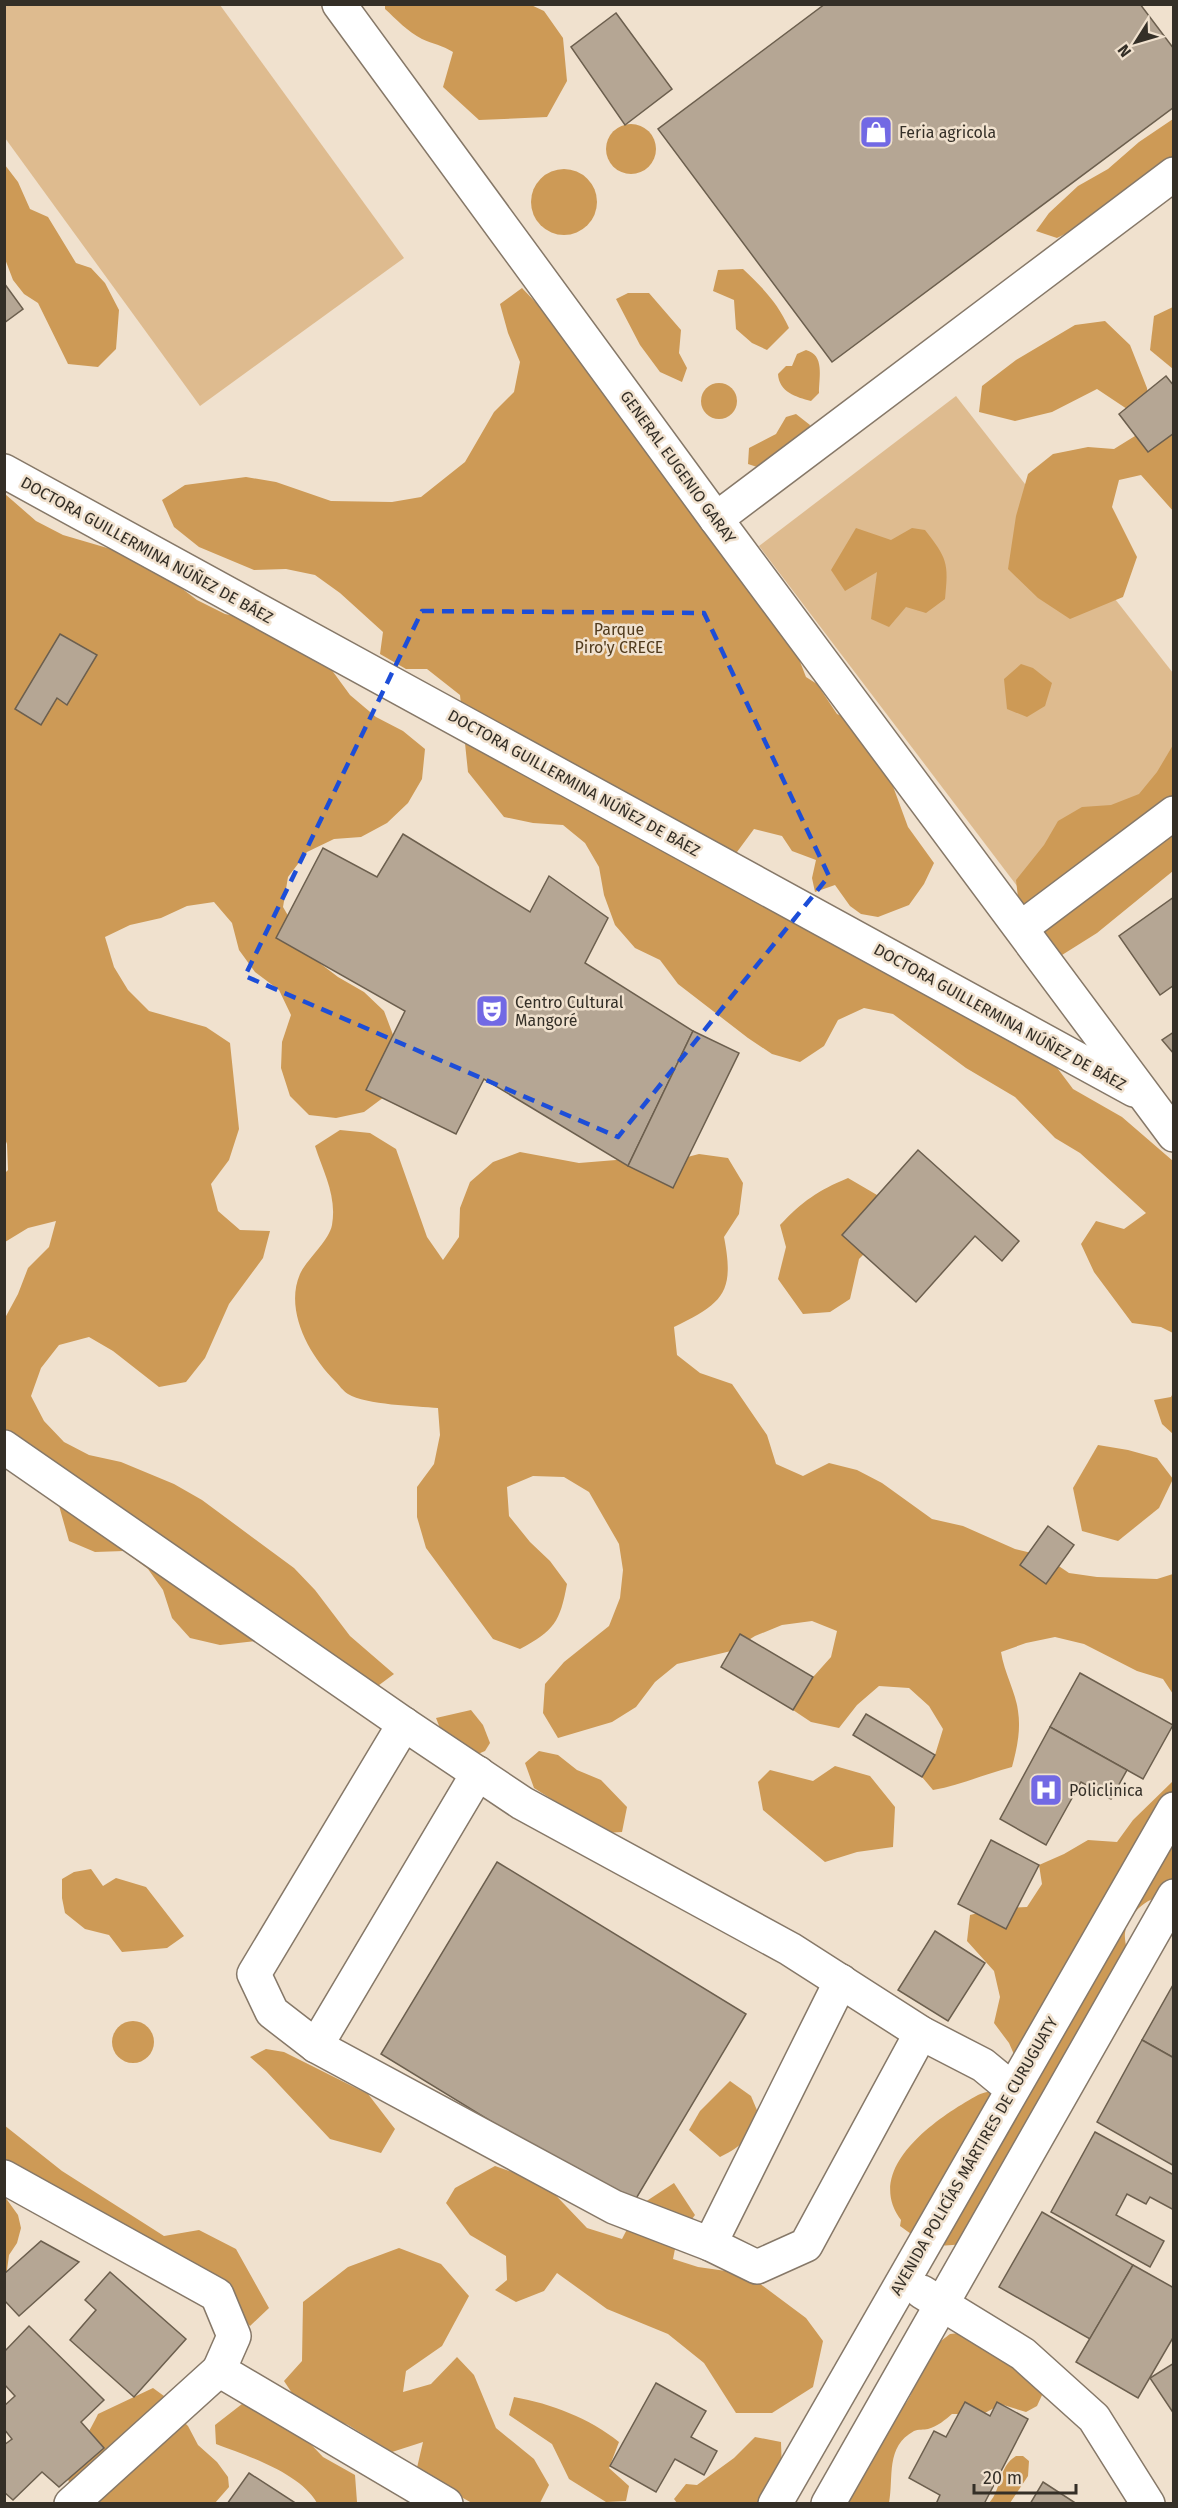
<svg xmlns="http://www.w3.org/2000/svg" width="1178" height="2508" viewBox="0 0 1178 2508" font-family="'Fira Sans',sans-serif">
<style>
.green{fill:#debb8f}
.forest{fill:#cd9a56}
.building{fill:#b5a694;stroke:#6c5f4e;stroke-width:1.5}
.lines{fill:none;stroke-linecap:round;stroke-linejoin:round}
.minor-casing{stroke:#867868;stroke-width:36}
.minor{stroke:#fff;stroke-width:33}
.marked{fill:none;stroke:#1d4ed8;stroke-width:4.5;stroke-dasharray:12 8;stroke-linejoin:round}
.labels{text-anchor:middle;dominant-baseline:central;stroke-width:5;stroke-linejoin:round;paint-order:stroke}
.poi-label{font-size:16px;fill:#342f27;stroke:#f0e1ce;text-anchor:start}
.street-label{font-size:16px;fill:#342f27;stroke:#f0e1ce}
.park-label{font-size:16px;fill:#513b1d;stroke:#f0e1ce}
</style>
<rect width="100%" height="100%" fill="#f0e1ce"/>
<g class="green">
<path d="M4,5H220L404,258L200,406L5,138Z"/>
<path d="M956,396L1173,673V794L1027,899L759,546Z"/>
</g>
<g class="forest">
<path d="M385,5L529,4L544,11L563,38L567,81L547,117L479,120L443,87L453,52C442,45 433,44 422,39C408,32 396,19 385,9Z"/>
<path d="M1173,119V161L1091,221L1057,238L1036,231L1049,213L1078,186L1108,169L1139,142Z"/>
<circle cx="631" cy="149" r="25"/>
<path d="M5,165L18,182L30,209L48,217L76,263L91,268L105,283L119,310L116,349L98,367L68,364L38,303L24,294L13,280L5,259Z"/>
<circle cx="564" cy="202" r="33"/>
<path d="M743,269C762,287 778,303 789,328L767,350L752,343L736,329L734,300L713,291L718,270Z"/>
<path d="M522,288L542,309L794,632L799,659L806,677L817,684L837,714L854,721L887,770L908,827L934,863L924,884L909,905L878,917L861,914L850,906L835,885L815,892L812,878L816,860L792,851L782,836L754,829L737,852L727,855L1055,1065L1073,1089L1122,1117L1173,1161V1333L1161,1327L1132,1323L1094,1272L1081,1244L1096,1221L1124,1229L1146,1213L1080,1153L1055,1138L1015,1097L966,1068L893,1014L864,1008L838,1020L824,1046L800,1062L772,1054L748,1038L678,984L660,960L635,948L615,925L604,895L599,867L585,843L563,825L533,823L504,817L468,772L460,695L427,669H406L380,654L383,632L340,593L315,575L286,569L254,570L199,547L174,527L162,500L185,485L246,477L276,482L331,501L392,502L421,497L465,462L494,412L514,392L520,362L508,333L500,304Z"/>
<path d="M628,293H649L681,330L679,353L687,368L682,382L660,372L640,345L616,299Z"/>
<path d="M1173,307V369L1150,350L1154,316Z"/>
<path d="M1105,321L1130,345L1147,388L1152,424L1173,416L1174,512L1141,475L1119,480L1112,507L1137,557L1123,597L1070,619L1038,598L1008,569L1016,516L1028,474L1053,454L1088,447L1114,449L1135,436L1127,409L1097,389L1052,412L1015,421L979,412L982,386L1016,360L1075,325Z"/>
<path d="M806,350C825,355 819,377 819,393L811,401C796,397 779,392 778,374L786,366H792L797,354Z"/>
<circle cx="719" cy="401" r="18"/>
<path d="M796,414L810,425L807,437L763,469L748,464L749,448L776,434L786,417Z"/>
<path d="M5,494L36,521L63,535L121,552L172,581L197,600L225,614L255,620L331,669L350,695L376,717L403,731L425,749L422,779L408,803L387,823L361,837L334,839L307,852L288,877L283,907L313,958L338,977L364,992L384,1011L395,1040L388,1094L364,1112L336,1118L309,1115L290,1096L281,1068L282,1042L291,1015L279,990L255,972L239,950L232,923L214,902L187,906L161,918L130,925L105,937L114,967L128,990L149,1011L206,1027L230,1043L239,1129L229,1160L211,1184L218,1211L240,1230L270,1231L263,1258L229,1304L205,1358L186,1382L159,1387L113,1351L89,1337L59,1345L41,1368L31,1396L44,1421L64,1442L89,1455L121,1462L174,1484L202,1500L294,1568L315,1590L350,1636L394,1674L371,1691L275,1639L220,1645L190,1638L172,1618L163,1590L148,1569L124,1551L95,1552L69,1541L54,1488L20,1443L5,1430V1318L18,1294L28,1268L49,1247L56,1221L28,1228L5,1242L4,1174L8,1170L7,1144L5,1139Z"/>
<path d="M856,528L891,540L912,528L925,530C947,558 949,563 945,599L926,613L906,607L889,627L871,619L877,572L845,591L831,570Z"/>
<path d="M1021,664L1033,668L1052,683L1045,706L1027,717L1007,709L1004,679Z"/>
<path d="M1173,745V871L1097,933L1062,955L1020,915L1016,880L1044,845L1058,821L1082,807L1111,805L1139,794L1157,772Z"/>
<path d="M340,1130L370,1133L396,1149L427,1237L443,1260L459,1237L460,1208L470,1182L493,1162L520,1152L579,1163L641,1158L672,1161L699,1154L728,1158L743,1183L739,1214L724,1237C735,1293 723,1303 674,1327L677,1355L700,1373L732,1384L767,1435L776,1464L803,1476L829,1463L857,1470L882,1483L932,1519L963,1526L1015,1549L1044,1556L1069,1573L1097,1577L1157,1579L1173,1574V1694L1163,1679L1137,1671L1084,1644L1055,1637L1026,1643L1001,1652C1004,1672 1016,1693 1018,1711C1021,1730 1017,1748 1012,1767C985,1774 961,1785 933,1790L922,1777L935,1755L943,1729L929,1706L909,1688L879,1686L857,1705L839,1728L811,1722L793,1710L805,1686L831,1657L837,1631L812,1621L782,1625L755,1636L731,1651L677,1664L655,1682L636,1707L612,1722L558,1738L543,1713L545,1684L564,1662L609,1626L620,1598L623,1570L619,1544L589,1492L564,1477L533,1476L507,1487L509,1516L530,1542L550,1561L567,1584C560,1622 554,1631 520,1649L493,1639L426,1548L417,1517V1487L434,1464L440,1435L438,1408C416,1406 366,1405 348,1394C343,1391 339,1385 335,1381C310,1356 284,1311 300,1274C307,1259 329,1241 332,1225C337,1196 324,1174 315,1146Z"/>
<path d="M848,1178L889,1202V1229L859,1259L850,1299L830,1312L803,1314L778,1279L786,1247L780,1225C803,1201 817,1191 848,1178Z"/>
<path d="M1173,1393V1434L1162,1424L1154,1400L1171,1397Z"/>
<path d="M1098,1445L1128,1450L1157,1458L1173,1479L1159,1508L1118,1541L1082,1531L1073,1488Z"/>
<path d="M471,1710L483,1725L490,1743L485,1751L471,1757L445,1741L436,1718Z"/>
<path d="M539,1751L558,1755L577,1770L601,1780L627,1807L622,1832L605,1833L534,1788L525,1763Z"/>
<path d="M835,1766L870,1776L895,1807L893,1847L857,1852L825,1862L763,1810L758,1782L770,1770L813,1781Z"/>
<path d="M1173,1781V1895C1153,1893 1128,1911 1125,1933C1124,1941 1128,1953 1130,1962L978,2241C941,2248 931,2249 900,2226L901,2220C862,2168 938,2117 978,2095C984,2092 991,2092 995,2089C1004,2084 1012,2075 1020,2068L1009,2043L994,2023L1000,1997L994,1971L967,1941L970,1915L998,1908L1027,1907L1042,1884L1039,1865L1064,1854L1088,1840L1117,1842L1133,1820Z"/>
<path d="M91,1869L103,1886L116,1878L146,1887L184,1936L167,1948L122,1952L109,1935L85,1929L65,1913L62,1898V1879L74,1872Z"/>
<circle cx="133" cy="2042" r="21"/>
<path d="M266,2049L284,2052L368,2094L395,2129L381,2153L330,2139L266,2071L250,2057Z"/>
<path d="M730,2081L751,2096L759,2115C748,2139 744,2145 720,2157L689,2130L700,2111Z"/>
<path d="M4,2125L62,2171L164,2236L199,2230L236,2249L269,2308L250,2326L226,2298L5,2169Z"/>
<path d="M495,2166L544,2183L587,2228L622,2239L639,2206L674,2183L695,2215L677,2239L673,2259L698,2267L747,2274L806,2318L823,2341L813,2387L772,2413H736L704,2363L668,2334L607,2309L557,2273L544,2291L516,2302L495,2290L507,2280L506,2256L470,2235L446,2203L455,2188Z"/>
<path d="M5,2197L18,2215L21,2228L17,2243L9,2255L5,2285Z"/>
<path d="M399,2248L441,2264L469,2296L442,2346L406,2371L403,2392L431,2384L457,2357L474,2375L496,2428L534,2459L549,2485L540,2503H472L416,2472L423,2442L392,2452L348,2425L300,2405L284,2381L302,2361L303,2302L348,2267Z"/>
<path d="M979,2331L1043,2393L1037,2406L1026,2412L997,2403L996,2407L983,2414H952C945,2420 938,2426 928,2429C924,2430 918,2429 914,2431C885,2447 894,2477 889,2503H835L895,2414C915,2399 915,2381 919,2358L950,2334Z"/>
<path d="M153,2388L164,2396L170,2409L188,2426L198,2445L217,2462L228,2477L229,2487L215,2503H79C74,2494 67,2484 68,2473C69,2467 93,2425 98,2414Z"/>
<path d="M514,2397C552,2404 589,2418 619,2442L609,2468L629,2486L626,2501L606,2502L569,2479L552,2444L509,2415Z"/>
<path d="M242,2404L303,2436L323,2457L355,2475L357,2502L362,2503H317C300,2473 248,2456 216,2444L215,2425Z"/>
<path d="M755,2437L781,2442L782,2472L764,2503H677L674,2499L686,2484L697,2485L734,2458Z"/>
<path d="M1016,2456H1023L1029,2461L1028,2476L1010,2503H989C1002,2489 998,2467 1016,2456Z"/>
</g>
<g class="building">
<path d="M825,4H1140L1174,49V107L832,362L658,129Z"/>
<path d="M616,13L672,89L625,125L571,47Z"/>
<path d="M4,283L23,309L4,323Z"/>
<path d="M1166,376L1174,386V433L1148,452L1119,414Z"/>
<path d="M60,634L97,655L67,705L57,698L41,725L15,709Z"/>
<path d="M403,834L530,912L549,876L608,918L585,963L693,1031L628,1166L484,1079L456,1134L366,1090L405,1011L276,938L323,848L377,877Z"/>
<path d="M1174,897V985L1160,995L1119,936Z"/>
<path d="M693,1031L739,1053L673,1188L628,1166Z"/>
<path d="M1174,1032V1054L1162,1040Z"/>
<path d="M918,1150L1019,1241L1002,1261L975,1236L916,1302L842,1235Z"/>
<path d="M1048,1526L1074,1545L1046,1584L1020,1565Z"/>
<path d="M740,1634L813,1677L793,1710L721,1667Z"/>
<path d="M1080,1673L1173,1725L1143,1779L1050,1727Z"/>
<path d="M866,1714L935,1755L922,1777L853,1735Z"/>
<path d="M1050,1727L1127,1770L1111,1799L1081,1782L1046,1845L1000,1819Z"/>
<path d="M991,1840L1039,1865L1006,1929L958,1904Z"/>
<path d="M497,1862L746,2014L631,2207L381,2054Z"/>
<path d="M935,1931L985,1963L948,2021L898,1990Z"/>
<path d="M1173,1985L1174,1986V2058L1142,2040Z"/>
<path d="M1142,2040L1174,2058V2166L1097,2122Z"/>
<path d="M1095,2132L1174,2175V2210L1150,2197L1146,2204L1127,2194L1116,2215L1164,2241L1150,2267L1051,2212Z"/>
<path d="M1042,2212L1133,2265L1090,2339L999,2287Z"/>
<path d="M41,2241L79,2262L19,2316L4,2300V2274Z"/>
<path d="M1133,2265L1174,2288V2336L1138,2398L1076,2362Z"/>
<path d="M110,2272L186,2339L134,2397L70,2340L96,2310L85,2300Z"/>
<path d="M29,2326L104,2400L81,2422L104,2448L59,2487L42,2472L13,2500L4,2492V2445L12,2439L4,2429V2406L15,2396L4,2384V2352Z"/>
<path d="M1174,2363V2414L1150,2378Z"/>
<path d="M656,2383L706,2411L691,2437L717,2451L704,2475L675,2459L656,2492L610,2466Z"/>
<path d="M965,2402L990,2416L997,2402L1028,2419L984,2504H936L940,2495L909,2478L934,2431L946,2437Z"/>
<path d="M249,2473L297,2504H227Z"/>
<path d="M1043,2482L1077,2504H1030Z"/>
</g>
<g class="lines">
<g class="minor-casing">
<g id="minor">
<path d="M339,4L716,519L1174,1135"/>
<path d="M4,471L1134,1090"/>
<path d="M716,519L1174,174"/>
<path d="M1021,928L1174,813"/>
<path d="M4,1447L404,1724L522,1803L790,1949L921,2033L983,2065L1012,2089"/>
<path d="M404,1724L254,1974L272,2012L316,2046L614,2207L710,2244L757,2267L806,2245L921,2033"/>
<path d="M316,2046L478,1773"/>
<path d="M4,2177L217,2295L234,2336L219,2370L446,2504"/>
<path d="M710,2244L841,1981"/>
<path d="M922,2292L1023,2354L1094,2418L1148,2504"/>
<path d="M71,2504L219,2370"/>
<path d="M775,2504L1174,1809"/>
<path d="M828,2504L1174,1896"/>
</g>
</g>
<use href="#minor" class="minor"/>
</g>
<path class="marked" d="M422,611L704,613L829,876L618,1137L245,976Z"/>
<defs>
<g id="shop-square" transform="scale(1.725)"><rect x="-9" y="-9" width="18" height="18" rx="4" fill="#7269e4" stroke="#f0e1ce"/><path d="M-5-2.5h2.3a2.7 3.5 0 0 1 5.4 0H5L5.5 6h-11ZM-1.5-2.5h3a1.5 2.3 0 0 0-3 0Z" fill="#fff"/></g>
<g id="theatre-square" transform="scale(1.725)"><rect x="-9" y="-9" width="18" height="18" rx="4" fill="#7269e4" stroke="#f0e1ce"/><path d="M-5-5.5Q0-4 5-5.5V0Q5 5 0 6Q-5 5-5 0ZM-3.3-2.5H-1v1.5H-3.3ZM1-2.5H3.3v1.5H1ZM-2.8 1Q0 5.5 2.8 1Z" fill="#fff"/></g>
<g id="hospital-square" transform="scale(1.725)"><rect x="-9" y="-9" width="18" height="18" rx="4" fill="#7269e4" stroke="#f0e1ce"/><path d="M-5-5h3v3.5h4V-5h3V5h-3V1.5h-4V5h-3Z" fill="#fff"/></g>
</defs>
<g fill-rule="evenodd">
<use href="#shop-square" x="876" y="132"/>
<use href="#theatre-square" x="492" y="1011"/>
<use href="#hospital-square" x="1046" y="1790"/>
</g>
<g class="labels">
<g class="poi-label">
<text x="899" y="132">Feria agricola</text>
<text x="515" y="1002">Centro Cultural<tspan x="515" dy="18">Mangoré</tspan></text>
<text x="1069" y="1790">Policlinica</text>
</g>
<g class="street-label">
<text transform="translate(678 467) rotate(54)">GENERAL EUGENIO GARAY</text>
<text transform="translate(147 550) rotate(29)">DOCTORA GUILLERMINA NÚÑEZ DE BÁEZ</text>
<text transform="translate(574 783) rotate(29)">DOCTORA GUILLERMINA NÚÑEZ DE BÁEZ</text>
<text transform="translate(1000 1017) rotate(29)">DOCTORA GUILLERMINA NÚÑEZ DE BÁEZ</text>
<text transform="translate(974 2156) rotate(-60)">AVENIDA POLICÍAS MÁRTIRES DE CURUGUATY</text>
</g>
<g class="park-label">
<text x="619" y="629">Parque<tspan x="619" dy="18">Piro'y CRECE</tspan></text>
</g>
</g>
<rect width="1178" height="2508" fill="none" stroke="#342f27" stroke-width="12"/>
<g transform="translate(1136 42) rotate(233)" stroke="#f0e1ce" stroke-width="4.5" paint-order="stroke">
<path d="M0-4.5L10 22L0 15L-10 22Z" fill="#342f27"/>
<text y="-9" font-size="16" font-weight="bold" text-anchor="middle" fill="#342f27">N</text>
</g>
<path d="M974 2484v9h102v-9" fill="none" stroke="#342f27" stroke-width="3"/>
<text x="983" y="2484" font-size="18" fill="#342f27" stroke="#f0e1ce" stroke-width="4.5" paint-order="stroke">20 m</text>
</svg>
